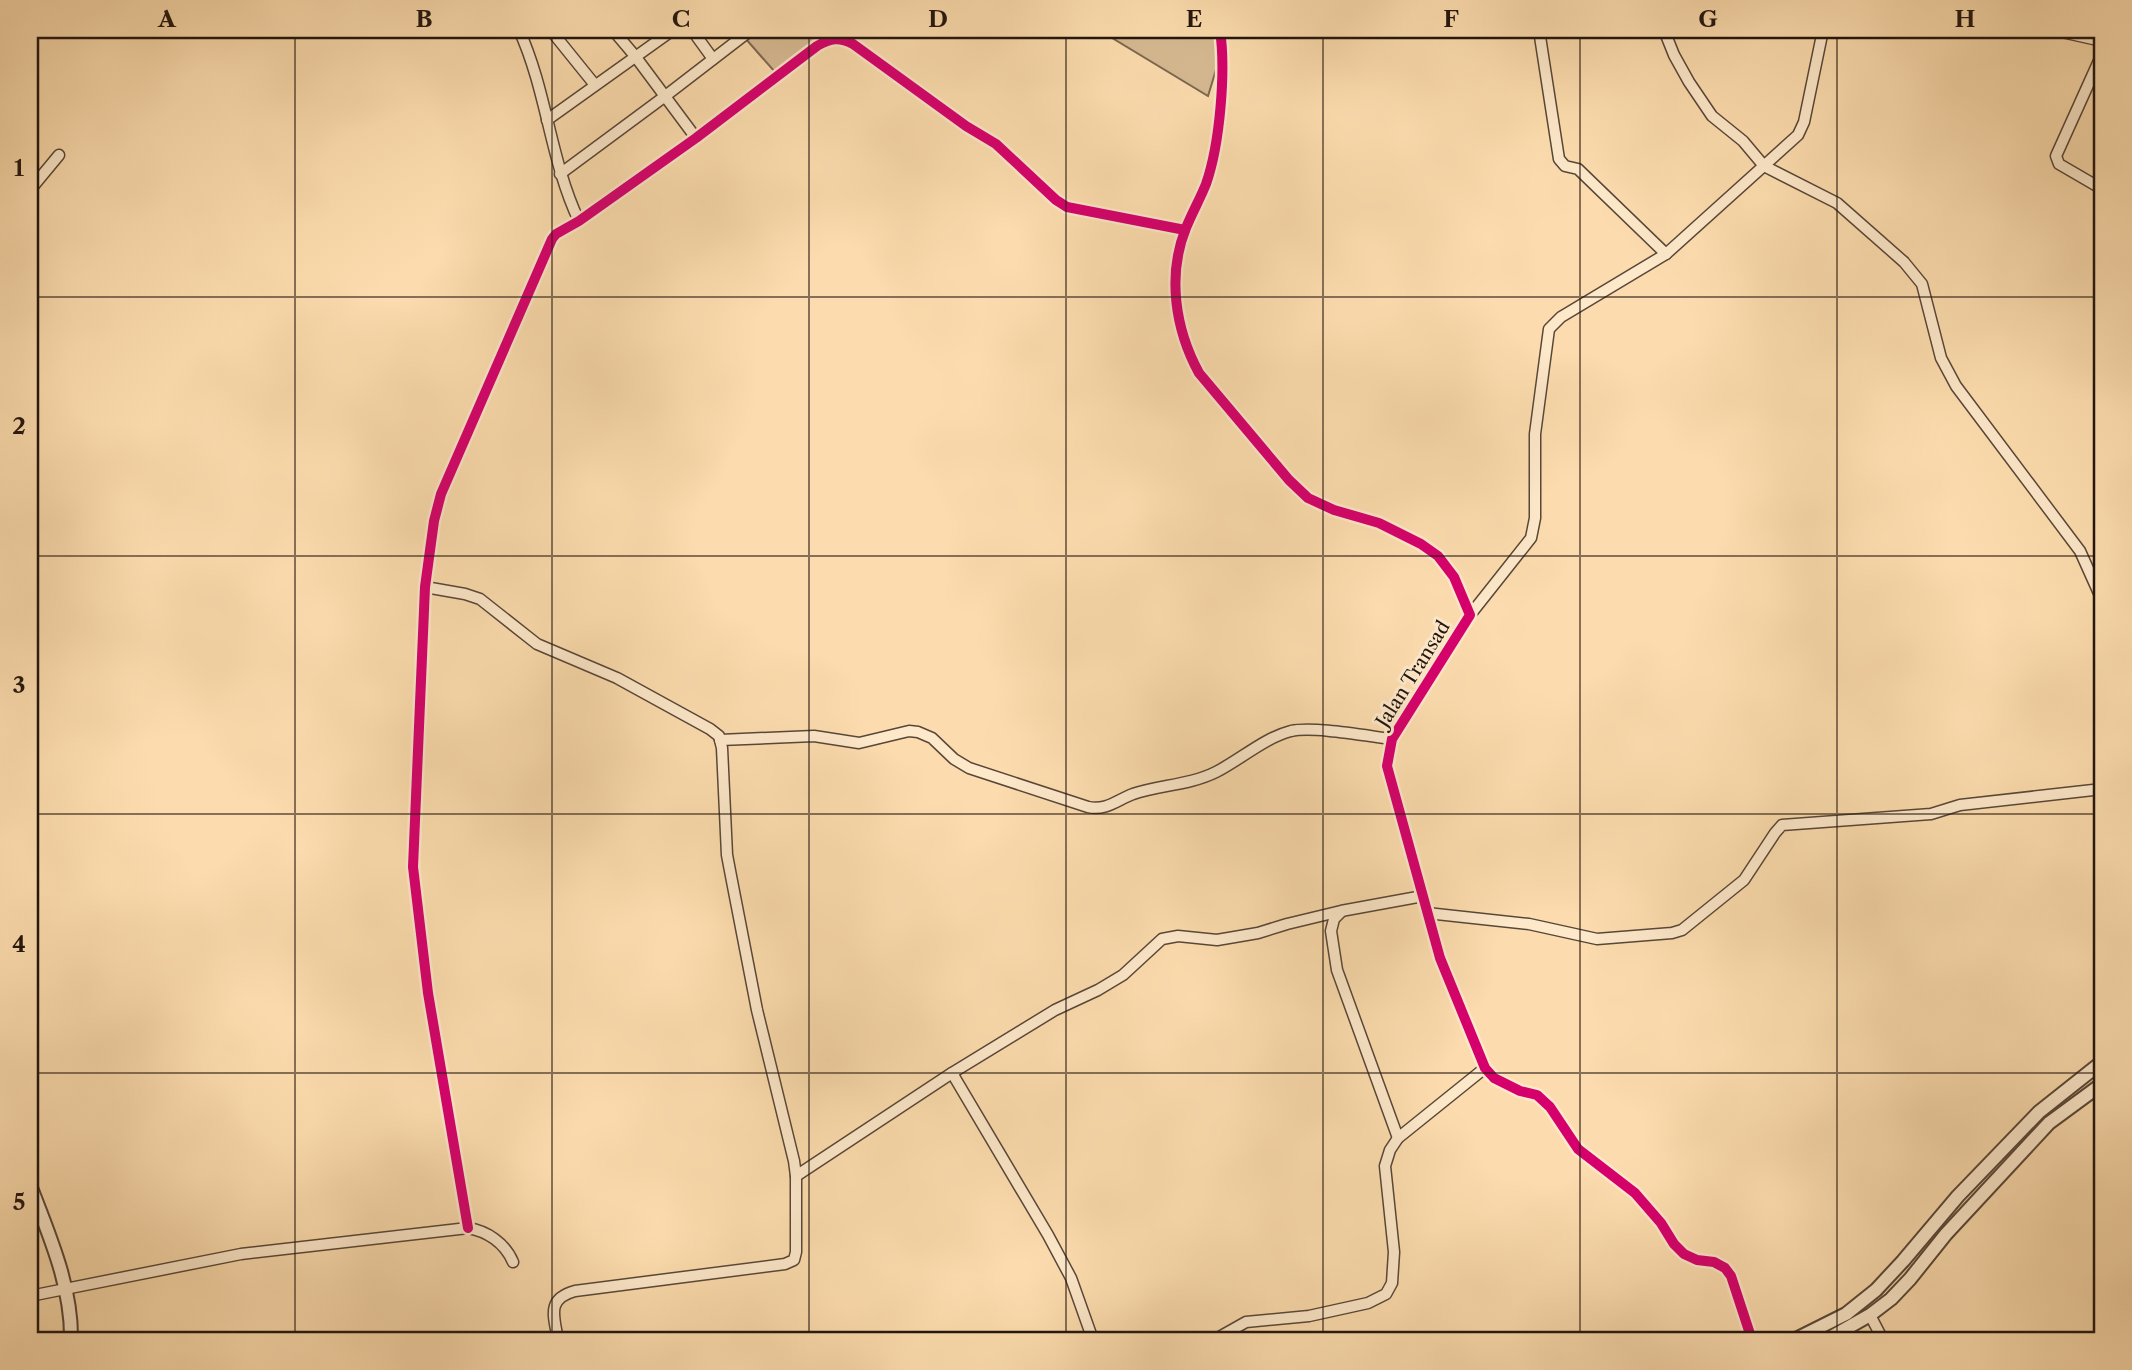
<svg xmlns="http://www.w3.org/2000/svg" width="2132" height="1370" viewBox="0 0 2132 1370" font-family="'Libre Caslon Text',serif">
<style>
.green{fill:#d7ba93;stroke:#7c6851;stroke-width:2}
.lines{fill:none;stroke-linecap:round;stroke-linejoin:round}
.minor-casing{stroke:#584737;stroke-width:13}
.tertiary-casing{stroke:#584737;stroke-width:16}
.minor{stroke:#fde8ca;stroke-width:10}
.tertiary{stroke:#fde8ca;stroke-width:12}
.cycleway-casing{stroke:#fde8ca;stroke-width:15}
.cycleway{stroke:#d6006c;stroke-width:10}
.grid{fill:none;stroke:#22150f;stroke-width:2;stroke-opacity:0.55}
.labels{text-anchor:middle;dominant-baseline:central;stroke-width:6;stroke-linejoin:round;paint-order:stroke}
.street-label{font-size:19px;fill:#22150f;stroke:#fde8ca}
.neatline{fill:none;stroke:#22150f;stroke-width:2.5}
.grid-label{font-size:23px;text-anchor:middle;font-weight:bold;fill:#22150f}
</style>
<rect width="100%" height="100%" fill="#fcdcae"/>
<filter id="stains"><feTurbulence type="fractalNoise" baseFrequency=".00286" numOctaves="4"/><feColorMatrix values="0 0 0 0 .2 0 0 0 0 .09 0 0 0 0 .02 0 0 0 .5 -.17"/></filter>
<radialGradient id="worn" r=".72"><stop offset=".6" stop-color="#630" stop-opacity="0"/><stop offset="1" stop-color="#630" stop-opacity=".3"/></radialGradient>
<g class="green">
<path d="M738,30H830L774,71Z"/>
<path d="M1099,30H1214L1219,60L1208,96Z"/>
</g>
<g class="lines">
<g class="minor-casing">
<g id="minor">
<path d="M519,30C547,91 550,160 579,221"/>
<path d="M613,30L635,56L696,138"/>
<path d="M692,30L713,59"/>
<path d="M1220,30C1226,71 1220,144 1206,184C1200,199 1192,213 1186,228C1167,275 1175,329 1199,373L1289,480L1308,498L1334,510L1379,523L1421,544L1438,556L1454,577L1470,615L1392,739L1387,766L1440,958L1485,1068L1494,1078L1520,1091L1537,1095L1550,1107L1578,1149L1635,1193L1661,1223L1674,1244L1684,1254L1697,1260L1714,1262L1725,1268L1731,1276L1752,1340"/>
<path d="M1539,30L1559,159L1565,166L1578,169L1666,254"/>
<path d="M1664,30L1674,55L1689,82L1712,116L1743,141L1764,166L1837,203L1904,262L1922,284L1941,358L1956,386L2080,551L2102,600"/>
<path d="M2053,30L2102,41"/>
<path d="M553,33L595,85"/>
<path d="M2102,54L2056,156L2059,164L2102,189"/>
<path d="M547,120L673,30"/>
<path d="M560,174L664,97L751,30"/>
<path d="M30,190L59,155"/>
<path d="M425,587L465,594L480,599L537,644L617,678L710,729L719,736L722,748L727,855L731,876L757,1010L794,1161L796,1176V1252L794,1260L785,1264L575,1291C546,1299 554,1316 558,1340"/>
<path d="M1470,615L1531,538L1535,518V434L1549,329L1561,317L1666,254L1798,135L1804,122L1823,30"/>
<path d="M720,740L814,736L859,743L909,731L918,732L932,738L954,759L969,768L1088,807C1106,811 1117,800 1133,794C1160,785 1190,785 1216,772C1240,760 1264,738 1291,731C1313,726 1367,736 1392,739"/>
<path d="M1341,912L1334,919L1331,931L1337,970L1398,1138"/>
<path d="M1427,913L1529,924L1597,939L1672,933L1682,930L1744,880L1775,833L1782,825L1931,814L1960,805L2102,789"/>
<path d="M952,1073L1048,1235L1071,1278L1093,1340"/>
<path d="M796,1176L952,1073L1055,1010L1098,990L1123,975L1162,939L1178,936L1217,940L1258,933L1287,924L1341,911L1423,896"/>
<path d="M468,1228L428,993L413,867L425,587L434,521L441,494L552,239L556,234L579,221L696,138L817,46C831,38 839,37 853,44L966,126L996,144L1056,200L1067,207L1185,230"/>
<path d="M30,1296L241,1254L468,1228C487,1231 505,1243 513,1262"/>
<path d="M1870,1315L1883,1340"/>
<path d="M1214,1340L1246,1322L1309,1316L1368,1303L1386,1294L1392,1283L1394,1252L1385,1166L1390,1150L1398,1138L1485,1068"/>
</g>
</g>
<g class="tertiary-casing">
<g id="tertiary">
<path d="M30,1185C49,1235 72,1286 71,1340"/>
<path d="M1794,1340L1846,1314L1876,1290L1903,1261L1958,1196L2039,1112L2102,1062"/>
<path d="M1826,1340L1870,1315L1891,1299L1910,1279L1946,1234L2049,1123L2102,1084"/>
</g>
</g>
<use href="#minor" class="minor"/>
<use href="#tertiary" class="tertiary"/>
<g class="cycleway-casing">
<g id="cycleway">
<path d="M1220,30C1226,71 1220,144 1206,184C1200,199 1192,213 1186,228C1167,275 1175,329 1199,373L1289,480L1308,498L1334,510L1379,523L1421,544L1438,556L1454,577L1470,615L1392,739L1387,766L1440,958L1485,1068L1494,1078L1520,1091L1537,1095L1550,1107L1578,1149L1635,1193L1661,1223L1674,1244L1684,1254L1697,1260L1714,1262L1725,1268L1731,1276L1752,1340"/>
<path d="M468,1228L428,993L413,867L425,587L434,521L441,494L552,239L556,234L579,221L696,138L817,46C831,38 839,37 853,44L966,126L996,144L1056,200L1067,207L1185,230"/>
</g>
</g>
<use href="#cycleway" class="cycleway"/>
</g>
<path class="grid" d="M295,30V1340M552,30V1340M809,30V1340M1066,30V1340M1323,30V1340M1580,30V1340M1837,30V1340M30,297H2102M30,556H2102M30,814H2102M30,1073H2102"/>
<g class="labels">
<g class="street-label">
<text transform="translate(1413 674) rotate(-58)">Jalan Transad</text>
</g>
</g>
<rect width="2132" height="1370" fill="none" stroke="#fcdcae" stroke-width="77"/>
<rect x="38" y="38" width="2056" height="1294" class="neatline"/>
<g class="grid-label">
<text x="167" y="27">A</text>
<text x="424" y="27">B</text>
<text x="681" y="27">C</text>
<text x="938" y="27">D</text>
<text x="1194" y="27">E</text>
<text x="1451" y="27">F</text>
<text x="1708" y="27">G</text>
<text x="1965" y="27">H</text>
<text x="19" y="176">1</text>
<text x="19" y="434">2</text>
<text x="19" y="693">3</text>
<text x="19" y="952">4</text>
<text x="19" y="1210">5</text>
</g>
<rect width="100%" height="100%" filter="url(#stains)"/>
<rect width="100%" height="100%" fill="url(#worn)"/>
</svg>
